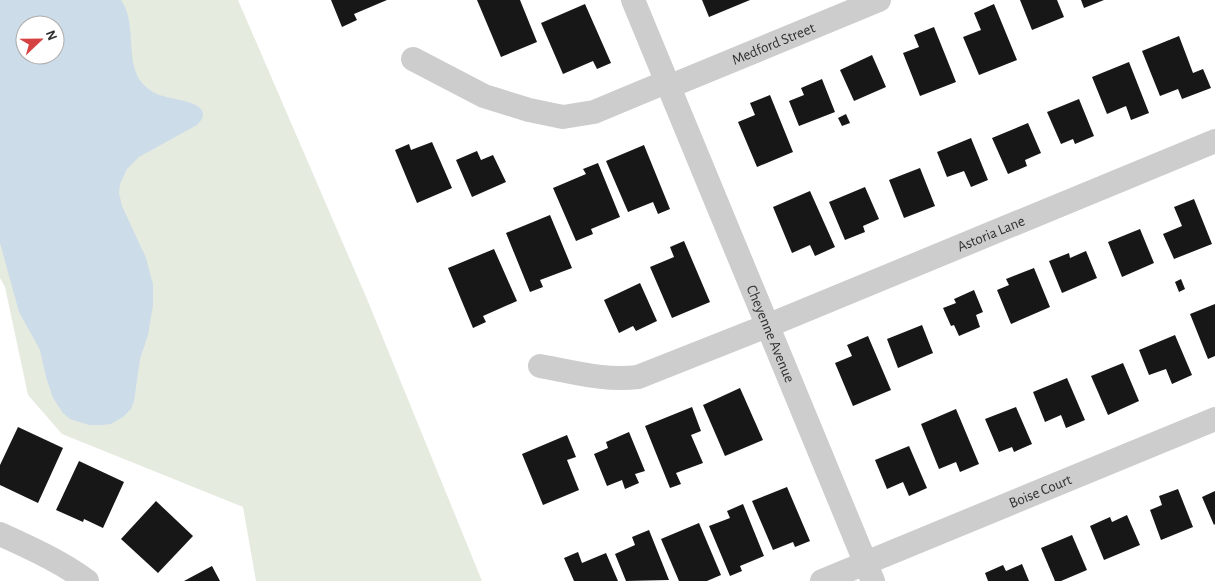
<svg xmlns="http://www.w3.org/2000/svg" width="1215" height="581" viewBox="0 0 1215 581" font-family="'Alegreya Sans',sans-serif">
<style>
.green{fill:#e5ebdf;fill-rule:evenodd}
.water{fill:#cddce9;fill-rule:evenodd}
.building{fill:#171717}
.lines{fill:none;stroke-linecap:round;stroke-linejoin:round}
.minor{stroke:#cdcdcd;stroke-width:24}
.labels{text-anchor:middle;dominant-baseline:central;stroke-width:5;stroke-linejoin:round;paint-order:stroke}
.street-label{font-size:15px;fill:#303030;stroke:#fff}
</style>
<rect width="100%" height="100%" fill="#fff"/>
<path class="green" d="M0,0H238L367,299L482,581H256L243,507L62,434L28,395L5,287L0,278ZM25,25H55V55H25Z"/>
<path class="water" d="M0,0H121C139,25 122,66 146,87C151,91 157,95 163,96C175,100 219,103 197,125L139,157L127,169L120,184L119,193L122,206L146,258L153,284V305L148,335L140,359L134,401L131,409L123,417L111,424L102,425H89L70,419L63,413L53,398L46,377L40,350L19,312L0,243ZM25,25H55V55H25Z"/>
<g class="building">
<path d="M331,0H387L354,14L357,20L342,27Z"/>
<path d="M477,0H520L537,42L501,57Z"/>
<path d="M702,0H750L709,17Z"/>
<path d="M1020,0H1057L1064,17L1032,30Z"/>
<path d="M1081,0H1104L1084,8Z"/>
<path d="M585,4L611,63L597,69L593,61L563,74L541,23Z"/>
<path d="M994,4L1017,60L979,75L963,37L981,30L974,13Z"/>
<path d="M934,27L956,82L920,96L903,53L919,47L914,35Z"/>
<path d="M1179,36L1193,73L1203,69L1211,88L1182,99L1178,89L1160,96L1142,51Z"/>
<path d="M872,55L886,87L854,101L840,70Z"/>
<path d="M1129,62L1149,113L1131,120L1126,106L1107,114L1092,77Z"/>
<path d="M822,79L835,112L799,126L789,101L804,95L801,88Z"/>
<path d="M770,95L793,152L757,167L738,122L755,115L750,103Z"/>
<path d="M1079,99L1094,136L1075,144L1073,139L1061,144L1047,112Z"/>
<path d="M846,114L850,123L842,126L838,118Z"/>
<path d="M1028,123L1041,153L1025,160L1027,166L1008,174L992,138Z"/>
<path d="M971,138L988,180L971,187L964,171L947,177L937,152Z"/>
<path d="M432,142L452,188L417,203L395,150L409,144L411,150Z"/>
<path d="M644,145L670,209L658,214L653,202L628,212L606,161Z"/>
<path d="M477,151L481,160L493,155L506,182L472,197L456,160Z"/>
<path d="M598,163L620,217L591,229L593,234L576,241L553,188L586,174L583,169Z"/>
<path d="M920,168L935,206L904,218L889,180Z"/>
<path d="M865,187L879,219L863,226L865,232L845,240L829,202Z"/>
<path d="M810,191L835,247L815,256L810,245L792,253L773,207Z"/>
<path d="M1194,199L1212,244L1174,259L1163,234L1182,226L1174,207Z"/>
<path d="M550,215L572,268L540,280L543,287L530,292L506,233Z"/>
<path d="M1140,229L1154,263L1122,277L1108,242Z"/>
<path d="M684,241L710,302L672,318L650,267L674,257L670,247Z"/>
<path d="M494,249L517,301L483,316L486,322L473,328L448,268Z"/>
<path d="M1086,251L1097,278L1062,293L1049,261L1069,253L1070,258Z"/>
<path d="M1034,268L1050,307L1011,324L997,290L1009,285L1006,279Z"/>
<path d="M1181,279L1185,289L1179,292L1175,282Z"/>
<path d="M640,283L657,321L636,331L633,326L619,333L604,300Z"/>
<path d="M974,290L983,312L976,315L980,327L959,336L954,325L951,326L943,308L956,303L954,299Z"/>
<path d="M1215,304V356L1208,359L1190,314Z"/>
<path d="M922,325L933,353L898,368L887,339Z"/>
<path d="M1175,335L1192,375L1172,384L1166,369L1149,375L1139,350Z"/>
<path d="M868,336L891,390L853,406L835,363L852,356L847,345Z"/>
<path d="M1123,363L1139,401L1108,415L1091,376Z"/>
<path d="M1067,378L1085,420L1066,428L1061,415L1045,422L1033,392Z"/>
<path d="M740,388L763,440L725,456L703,405Z"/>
<path d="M692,407L701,431L691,435L703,463L676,473L681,484L670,488L645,426Z"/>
<path d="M1016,407L1032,444L1014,452L1012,447L999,452L985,419Z"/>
<path d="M956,409L979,464L960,472L956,462L939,469L921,424Z"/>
<path d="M18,427L63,448L38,503L0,485V465Z"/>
<path d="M629,432L645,471L635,474L639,483L625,489L622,480L607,486L594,454L608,448L606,442Z"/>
<path d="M567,435L576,457L567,460L579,490L543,505L522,454Z"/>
<path d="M909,446L927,488L909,496L903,482L887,489L875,460Z"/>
<path d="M79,461L124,482L103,528L84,519L83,522L56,510Z"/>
<path d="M787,487L810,541L795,547L793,542L773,550L752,501Z"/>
<path d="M1178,489L1193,527L1161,540L1150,510L1162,505L1159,496Z"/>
<path d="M1215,491V524L1214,525L1202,497Z"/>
<path d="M156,501L193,536L158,573L121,539Z"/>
<path d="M743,504L764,556L740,566L742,571L730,576L709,526L730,518L727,511Z"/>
<path d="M1127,515L1140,545L1104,560L1090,526L1110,517L1112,522Z"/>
<path d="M699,523L721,575L707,581H679L661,539Z"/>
<path d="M649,530L669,580L626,581L615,554L635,545L632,537Z"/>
<path d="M1072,535L1087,570L1061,581H1055L1041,548Z"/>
<path d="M578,552L582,563L606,553L618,581H574L564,558Z"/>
<path d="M1022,564L1029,581H988L985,573L1003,565L1006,571Z"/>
<path d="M212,566L220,581H184Z"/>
</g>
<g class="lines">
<g class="minor">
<path id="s1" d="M633,0L873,581"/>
<path d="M413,59L484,96L529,110L563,117L594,112L666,82"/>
<path id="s2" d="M668,87L879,0"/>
<path id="s3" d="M540,366C573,372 605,381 638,377L767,326L1215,141"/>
<path d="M0,534C30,548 60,561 87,581"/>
<path id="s4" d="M822,581L1215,419"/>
</g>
</g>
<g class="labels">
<g class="street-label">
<text stroke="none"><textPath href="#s2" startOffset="114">Medford Street</textPath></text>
<text stroke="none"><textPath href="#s3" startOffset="480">Astoria Lane</textPath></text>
<text stroke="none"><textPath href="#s1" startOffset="361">Cheyenne Avenue</textPath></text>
<text stroke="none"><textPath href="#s4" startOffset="236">Boise Court</textPath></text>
</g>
</g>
<g transform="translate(40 40) rotate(68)"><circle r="24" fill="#ffffff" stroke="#acacac"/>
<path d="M0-4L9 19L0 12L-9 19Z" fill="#d64242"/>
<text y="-8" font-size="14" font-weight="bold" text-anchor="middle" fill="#303030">N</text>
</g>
</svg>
